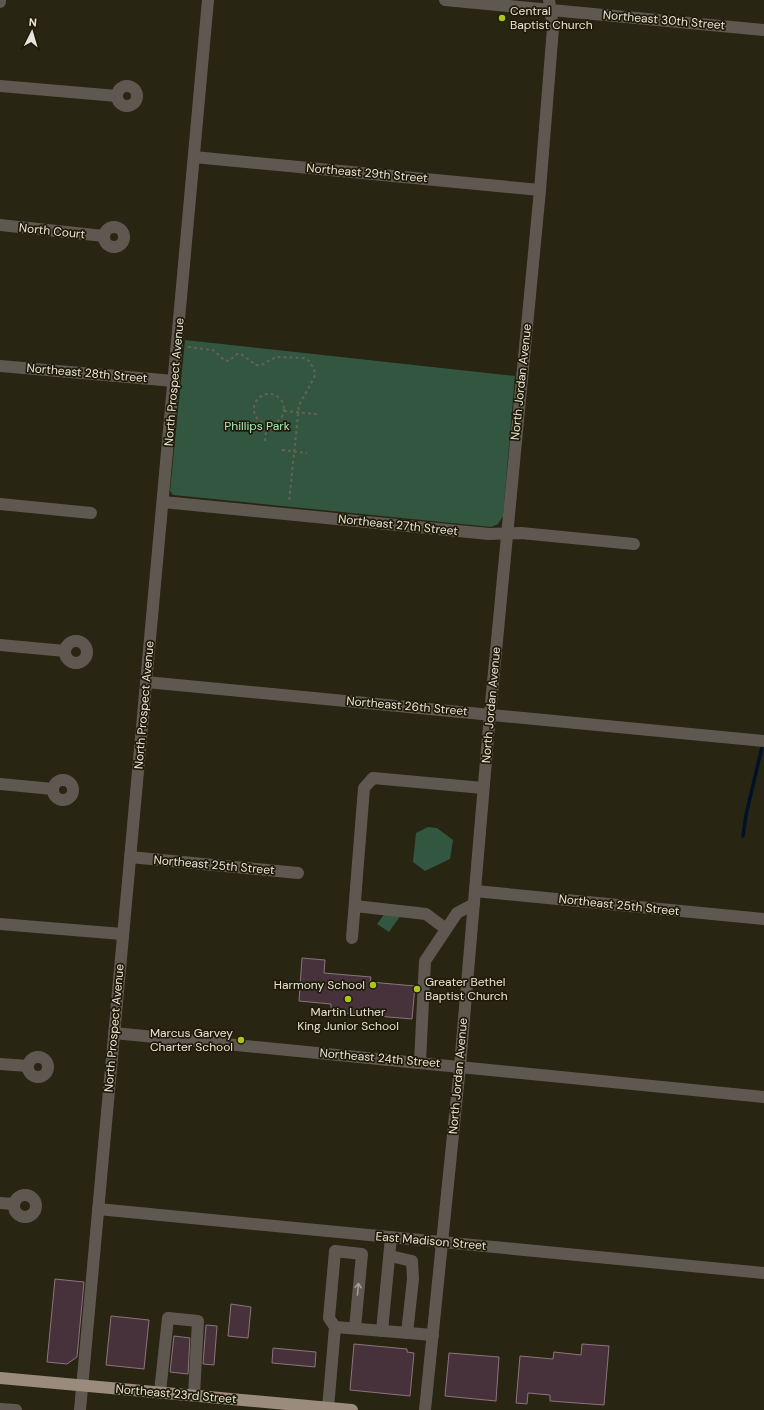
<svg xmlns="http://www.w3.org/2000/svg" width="764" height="1410" viewBox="0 0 764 1410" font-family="'DM Sans',sans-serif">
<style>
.green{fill:#335640}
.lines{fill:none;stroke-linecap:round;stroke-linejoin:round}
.stream{stroke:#001229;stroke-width:3.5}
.building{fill:#47323b;stroke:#8c737d}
.path{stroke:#646251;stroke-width:2;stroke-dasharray:3 3;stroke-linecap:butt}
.minor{stroke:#5f5851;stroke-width:12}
.major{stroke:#9a8b7c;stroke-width:12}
.oneway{stroke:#a39e95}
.poi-dot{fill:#aac719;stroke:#1f1b08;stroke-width:1.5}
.labels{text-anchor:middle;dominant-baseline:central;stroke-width:3.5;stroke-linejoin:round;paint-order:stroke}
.poi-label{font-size:12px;fill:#e7e5d9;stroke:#1f1b08;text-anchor:start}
.street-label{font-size:12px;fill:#e7e5d9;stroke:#1f1b08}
.park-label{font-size:12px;fill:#a3edbc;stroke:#1f1b08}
</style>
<rect width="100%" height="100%" fill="#282512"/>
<g class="green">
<path d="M185,340L515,376L503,516L498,524L491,527L173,495L170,491Z"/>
<path d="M428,827L437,828L453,840L450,859L425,871L413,862L416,833Z"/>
<path d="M389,908L401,915L389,932L377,924Z"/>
</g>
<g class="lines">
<path class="stream" d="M743,836L746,815L763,743"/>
</g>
<g class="building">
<path d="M302,958L325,960L324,973L371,977L370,982L415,986L412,1019L331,1012V1004L299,1001Z"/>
<path d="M55,1279L84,1282L77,1357L67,1364L47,1362Z"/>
<path d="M231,1304L251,1307L248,1338L228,1336Z"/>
<path d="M111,1316L149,1320L144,1369L106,1365Z"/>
<path d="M206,1325L217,1326L214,1365L203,1364Z"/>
<path d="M174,1336L190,1338L188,1374L170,1372Z"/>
<path d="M354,1344L407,1349V1352L414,1353L410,1396L350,1390Z"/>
<path d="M582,1344L609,1346L604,1405L550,1401V1395L528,1393L527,1404L516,1403L520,1356L553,1359L554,1352L581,1355Z"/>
<path d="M273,1348L316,1352L315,1367L272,1363Z"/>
<path d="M449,1353L499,1357L496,1401L445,1396Z"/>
</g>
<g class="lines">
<g class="path">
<path d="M188,347L213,350L224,360L229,361L237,354H241L256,365H261L276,357L304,358L309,361L314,369L315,375L313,380L299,405L289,502"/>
<circle cx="269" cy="409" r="15"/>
<path d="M284,411L317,414"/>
<path d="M265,441L267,424"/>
<path d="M282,450L307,453"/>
</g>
<g class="minor">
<path d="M445,0L764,30"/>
<path d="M0,2V0"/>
<path d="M0,86L117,96"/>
<circle cx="127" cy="96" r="10"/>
<path d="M194,157L540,190"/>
<path d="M0,225L104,236"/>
<circle cx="114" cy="237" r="10"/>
<path d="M0,366L174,381"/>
<path d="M163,502L489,534L521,533L634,544"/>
<path d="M0,504L91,513"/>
<circle cx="76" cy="652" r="11"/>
<path d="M0,645L65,651"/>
<path d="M146,682L764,741"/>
<circle cx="63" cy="790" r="10"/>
<path d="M0,784L53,789"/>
<path d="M130,857L298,873"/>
<path d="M475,891L764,919"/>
<path d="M355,906L426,914L446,929"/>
<path d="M0,924L122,934"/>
<path d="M352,938L364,788L373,778L483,788"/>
<path d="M114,1033L764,1097"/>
<circle cx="38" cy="1067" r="10"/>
<path d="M420,1062L425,961L457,913L474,904"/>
<path d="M0,1064L28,1066"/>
<circle cx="25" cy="1206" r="11"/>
<path d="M0,1203L14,1204"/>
<path d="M98,1209L764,1273"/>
<path d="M390,1256L412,1261L413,1279L407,1333"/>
<path d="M335,1327L329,1318L335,1251L362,1254L355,1328"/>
<path d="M382,1331L391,1237"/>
<path d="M160,1392L168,1318L198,1321L194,1395"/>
<path d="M328,1408L335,1327L433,1335"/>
<path d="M0,1409L16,1410"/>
<path d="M80,1410L208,0"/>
<path d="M425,1410L460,1066L490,714L540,190L553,28L549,0"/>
</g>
<path class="major" d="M0,1378L352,1410"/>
</g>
<defs><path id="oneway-shaft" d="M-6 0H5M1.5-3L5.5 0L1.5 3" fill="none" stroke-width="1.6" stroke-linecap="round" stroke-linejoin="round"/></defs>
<use class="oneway" href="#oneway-shaft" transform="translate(358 1289) rotate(-85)"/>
<g class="poi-dot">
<circle cx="502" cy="18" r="4"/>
<circle cx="373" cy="985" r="4"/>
<circle cx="417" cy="989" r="4"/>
<circle cx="348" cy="999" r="4"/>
<circle cx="241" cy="1040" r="4"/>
</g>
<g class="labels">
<g class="poi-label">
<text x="510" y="11">Central<tspan x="510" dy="14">Baptist Church</tspan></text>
<text x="425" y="982">Greater Bethel<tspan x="425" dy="14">Baptist Church</tspan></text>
<text x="365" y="985" text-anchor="end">Harmony School</text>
<text x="348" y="1012" text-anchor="middle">Martin Luther<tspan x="348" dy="14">King Junior School</tspan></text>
<text x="233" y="1033" text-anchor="end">Marcus Garvey<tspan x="233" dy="14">Charter School</tspan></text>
</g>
<g class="street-label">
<text transform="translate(664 20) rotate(5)">Northeast 30th Street</text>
<text transform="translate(367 173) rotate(5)">Northeast 29th Street</text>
<text transform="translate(52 231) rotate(6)">North Court</text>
<text transform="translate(87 373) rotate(5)">Northeast 28th Street</text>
<text transform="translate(174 382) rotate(-85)">North Prospect Avenue</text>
<text transform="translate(521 382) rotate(-84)">North Jordan Avenue</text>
<text transform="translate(398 525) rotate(6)">Northeast 27th Street</text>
<text transform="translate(144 705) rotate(-85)">North Prospect Avenue</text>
<text transform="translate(491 705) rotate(-85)">North Jordan Avenue</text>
<text transform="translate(407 706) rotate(5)">Northeast 26th Street</text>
<text transform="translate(214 865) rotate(5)">Northeast 25th Street</text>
<text transform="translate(619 905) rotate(6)">Northeast 25th Street</text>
<text transform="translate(114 1028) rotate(-85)">North Prospect Avenue</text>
<text transform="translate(380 1058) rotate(5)">Northeast 24th Street</text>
<text transform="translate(458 1076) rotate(-85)">North Jordan Avenue</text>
<text transform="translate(431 1241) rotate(5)">East Madison Street</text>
<text transform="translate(176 1394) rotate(5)">Northeast 23rd Street</text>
</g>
<g class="park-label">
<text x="257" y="426">Phillips Park</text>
</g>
</g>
<g transform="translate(32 32) rotate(5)" stroke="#1f1b08" stroke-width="3" paint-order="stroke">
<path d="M0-3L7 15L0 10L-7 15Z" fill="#e7e5d9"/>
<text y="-6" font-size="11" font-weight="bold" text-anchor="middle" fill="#e7e5d9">N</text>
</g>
</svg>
